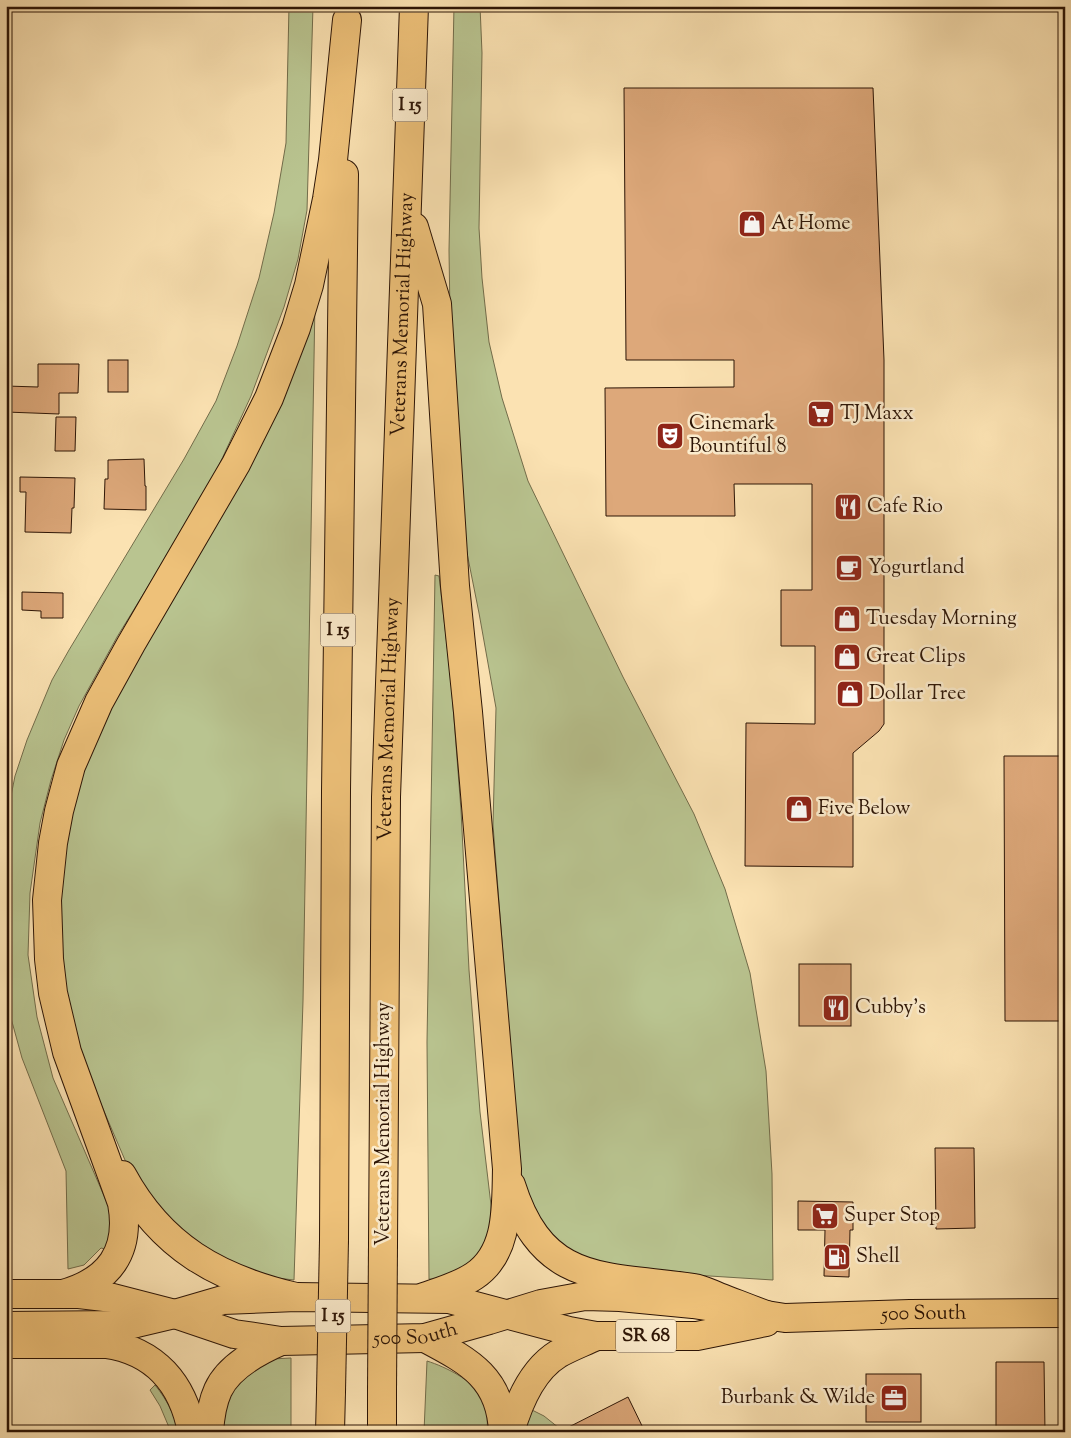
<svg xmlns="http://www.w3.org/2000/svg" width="1071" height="1438" viewBox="0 0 1071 1438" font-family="'Sorts Mill Goudy',serif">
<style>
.green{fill:#b9c490;stroke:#726c4a}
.building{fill:#dda87a;stroke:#2c1405}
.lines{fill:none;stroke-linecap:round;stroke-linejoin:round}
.major-casing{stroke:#2c1405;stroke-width:30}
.highway-casing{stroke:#2c1405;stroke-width:30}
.major{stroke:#eec179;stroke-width:28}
.highway{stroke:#eec179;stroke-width:28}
.highway-bridge-casing{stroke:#2c1405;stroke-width:30;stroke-linecap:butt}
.highway-bridge{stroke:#eec179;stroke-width:28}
.labels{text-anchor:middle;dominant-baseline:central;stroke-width:5;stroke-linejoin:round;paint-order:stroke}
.shield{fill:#fceccd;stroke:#6a5541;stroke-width:1}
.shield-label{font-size:19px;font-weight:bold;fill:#2c1405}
.poi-label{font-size:20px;fill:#2c1405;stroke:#fceccd;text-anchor:start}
.street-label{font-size:20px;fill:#2c1405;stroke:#fceccd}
</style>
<rect width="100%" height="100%" fill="#fbe2b2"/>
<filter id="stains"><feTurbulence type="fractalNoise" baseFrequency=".004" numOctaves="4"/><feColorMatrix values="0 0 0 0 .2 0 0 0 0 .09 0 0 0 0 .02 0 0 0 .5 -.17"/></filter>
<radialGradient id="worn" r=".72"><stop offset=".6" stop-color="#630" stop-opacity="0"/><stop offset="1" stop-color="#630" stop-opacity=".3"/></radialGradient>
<g class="green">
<path d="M289,6H313L307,210L298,259L284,307L251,396L208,489L117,637L79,706L64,740L51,780L40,823L30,893L28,955L37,1017L53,1078L108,1205C112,1220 112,1235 105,1249L101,1248L84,1265L68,1269L66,1171L22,1058L6,1000V821L15,776L27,740L52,680L69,650L184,459L216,401L237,346L259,278L274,213L286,143Z"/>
<path d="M454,6H480L482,53L479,228L482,278L489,342L502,398L528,481L623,677L694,814L725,889L750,973L766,1071L772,1174L773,1280L678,1274L601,1263L555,1247L521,1185L493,825L496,708L479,613L463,533L451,379L449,250Z"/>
<path d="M315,301L303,1001L294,1280L260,1276L184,1242L134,1181L85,1067L68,1019L54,927L74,781Z"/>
<path d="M435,575L439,576L451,680L461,810L469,970L480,1112L491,1205V1221L488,1237L482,1250L472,1262L441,1280L429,1279L427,1042Z"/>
<path d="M291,1358V1432H215L238,1378L272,1359Z"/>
<path d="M427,1361C446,1367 472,1380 482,1397C487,1408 488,1420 487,1432H424Z"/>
<path d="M155,1385C167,1400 174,1414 179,1432H171L160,1406L150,1390Z"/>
<path d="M524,1406L544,1416L564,1432H520Z"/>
</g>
<g class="building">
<path d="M624,88H873L884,360V724L879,731L853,753V867L745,866L746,723L815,724V646H781V590H812V484H734L735,516H606L605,388L734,387V360H626Z"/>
<rect x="108" y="360" width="20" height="32"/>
<path d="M38,364H79L78,393H59V414L6,412V386L38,387Z"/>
<path d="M56,417H76L75,451H55Z"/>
<path d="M144,459L145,486H146V510L104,509L105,479H108V460Z"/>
<path d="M20,477L75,478L74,508H72L71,533L25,532L26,492H20Z"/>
<path d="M22,592L63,593V618H41V611L22,610Z"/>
<path d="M1004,756H1065V1021H1005Z"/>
<rect x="799" y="964" width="52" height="62"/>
<path d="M935,1148H974L975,1228L936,1229Z"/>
<path d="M798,1201L853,1202V1230H850L849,1277L824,1276L825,1230H798Z"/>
<path d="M996,1362H1044L1045,1432H996Z"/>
<rect x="866" y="1374" width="55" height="48"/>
<path d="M628,1397L645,1432H559Z"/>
</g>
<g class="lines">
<g class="major-casing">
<g id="major">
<path id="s1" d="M6,1294H79L113,1298L175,1314L234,1334L281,1341L425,1338L489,1320L541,1304L585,1296L620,1297L693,1304L785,1318L910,1314L1065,1313"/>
<path d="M6,1326L120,1325L137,1323L175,1314L223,1300L296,1297L449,1299L569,1331L596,1336H697L766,1322"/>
</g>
</g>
<g class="highway-casing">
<g id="highway">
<path d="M414,227L437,304L455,586L468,712L507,1169C506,1206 509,1253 474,1276C459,1286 441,1291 424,1297"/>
<path d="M122,1175C161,1247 218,1279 296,1297"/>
<path d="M511,1185C543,1287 605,1275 694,1288C702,1289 711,1294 719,1297C735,1303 752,1310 769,1316"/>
<path d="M334,1240L336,791L344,174"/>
<path id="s2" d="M383,1244L386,797L414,6"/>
<path d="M63,1294C109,1281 131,1252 122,1203L67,1052L53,993L49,959L47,900L53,843L59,811L71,766L99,702L131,644L236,464L269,398L296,328L309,285L327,199L333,160L347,20"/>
<path d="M425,1338C468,1361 501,1377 503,1432"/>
<path d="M6,1344H106C155,1351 183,1384 192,1432"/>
<path d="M382,1391V1432"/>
<path d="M209,1432C210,1418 212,1403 218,1390C229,1366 258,1351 281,1341"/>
<path d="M330,1432L331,1392"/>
<path d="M510,1432C518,1404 532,1370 558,1354C570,1347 584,1342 596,1336"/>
</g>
</g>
<use href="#major" class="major"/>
<use href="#highway" class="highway"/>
<g class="highway-bridge-casing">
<g id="highway-bridge">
<path d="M382,1391L383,1244"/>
<path d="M331,1392L334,1240"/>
</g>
</g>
<use href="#highway-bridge" class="highway-bridge"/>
</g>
<defs>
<g id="shop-square" transform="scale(1.4375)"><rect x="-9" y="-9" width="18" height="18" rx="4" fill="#8f2418" stroke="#fceccd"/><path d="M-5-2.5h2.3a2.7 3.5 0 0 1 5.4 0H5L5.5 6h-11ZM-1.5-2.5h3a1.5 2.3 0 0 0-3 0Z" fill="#fff"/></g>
<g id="supermarket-square" transform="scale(1.4375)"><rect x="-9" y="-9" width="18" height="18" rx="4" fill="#8f2418" stroke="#fceccd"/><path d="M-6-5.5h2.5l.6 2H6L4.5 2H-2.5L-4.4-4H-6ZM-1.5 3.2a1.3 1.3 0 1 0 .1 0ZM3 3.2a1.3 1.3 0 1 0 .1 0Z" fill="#fff"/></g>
<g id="theatre-square" transform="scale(1.4375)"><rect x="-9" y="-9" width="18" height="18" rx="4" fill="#8f2418" stroke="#fceccd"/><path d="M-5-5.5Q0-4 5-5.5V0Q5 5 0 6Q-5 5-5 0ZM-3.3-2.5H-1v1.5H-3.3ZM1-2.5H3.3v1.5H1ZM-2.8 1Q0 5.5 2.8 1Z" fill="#fff"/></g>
<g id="restaurant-square" transform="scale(1.4375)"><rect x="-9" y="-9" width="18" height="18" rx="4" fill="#8f2418" stroke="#fceccd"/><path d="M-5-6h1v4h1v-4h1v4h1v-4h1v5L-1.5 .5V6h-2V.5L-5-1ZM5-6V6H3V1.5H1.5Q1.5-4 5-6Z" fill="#fff"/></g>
<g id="cafe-square" transform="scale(1.4375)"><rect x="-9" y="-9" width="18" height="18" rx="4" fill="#8f2418" stroke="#fceccd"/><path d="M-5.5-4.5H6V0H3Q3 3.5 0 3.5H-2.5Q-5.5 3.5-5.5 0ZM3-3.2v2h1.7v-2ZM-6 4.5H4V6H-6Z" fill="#fff"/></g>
<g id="fuel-square" transform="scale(1.4375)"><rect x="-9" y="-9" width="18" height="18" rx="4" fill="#8f2418" stroke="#fceccd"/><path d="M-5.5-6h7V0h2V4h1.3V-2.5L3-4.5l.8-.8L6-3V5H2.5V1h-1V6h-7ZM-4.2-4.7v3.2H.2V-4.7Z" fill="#fff"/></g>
<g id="office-square" transform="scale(1.4375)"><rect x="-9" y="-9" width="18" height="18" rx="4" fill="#8f2418" stroke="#fceccd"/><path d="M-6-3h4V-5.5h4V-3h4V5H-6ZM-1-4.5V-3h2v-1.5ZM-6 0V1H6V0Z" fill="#fff"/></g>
</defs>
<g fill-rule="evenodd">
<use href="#shop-square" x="752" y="224"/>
<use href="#supermarket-square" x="821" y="414"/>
<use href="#theatre-square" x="670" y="436"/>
<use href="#restaurant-square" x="848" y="507"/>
<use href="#cafe-square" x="849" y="568"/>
<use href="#shop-square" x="847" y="619"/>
<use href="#shop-square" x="847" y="657"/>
<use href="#shop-square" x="850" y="694"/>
<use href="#shop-square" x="799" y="809"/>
<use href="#restaurant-square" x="836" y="1008"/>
<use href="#supermarket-square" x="825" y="1216"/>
<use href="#fuel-square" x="837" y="1257"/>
<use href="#office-square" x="894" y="1398"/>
</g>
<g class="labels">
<g class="shield">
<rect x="392.5" y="88.5" width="35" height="33" rx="4"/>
<rect x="320.5" y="613.5" width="35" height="33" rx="4"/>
<rect x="315.5" y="1299.5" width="35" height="33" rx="4"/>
<rect x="616" y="1319.5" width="60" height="33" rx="4"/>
</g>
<g class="shield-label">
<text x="410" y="105">I 15</text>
<text x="338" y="630">I 15</text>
<text x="333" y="1316">I 15</text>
<text x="646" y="1336">SR 68</text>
</g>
<g class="poi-label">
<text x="771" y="224">At Home</text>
<text x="840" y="414">TJ Maxx</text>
<text x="689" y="424">Cinemark<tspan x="689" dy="23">Bountiful 8</tspan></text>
<text x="867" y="507">Cafe Rio</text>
<text x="868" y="568">Yogurtland</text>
<text x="866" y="619">Tuesday Morning</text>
<text x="866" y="657">Great Clips</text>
<text x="869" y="694">Dollar Tree</text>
<text x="818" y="809">Five Below</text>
<text x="855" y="1008">Cubby's</text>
<text x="844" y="1216">Super Stop</text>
<text x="856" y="1257">Shell</text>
<text x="875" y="1398" text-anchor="end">Burbank &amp; Wilde</text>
</g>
<g class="street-label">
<text stroke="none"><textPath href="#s2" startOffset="930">Veterans Memorial Highway</textPath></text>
<text stroke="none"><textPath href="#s2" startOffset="525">Veterans Memorial Highway</textPath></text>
<text transform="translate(384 1124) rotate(-90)">Veterans Memorial Highway</text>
<text stroke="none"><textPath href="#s1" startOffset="931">500 South</textPath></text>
<text stroke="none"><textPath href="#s1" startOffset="416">500 South</textPath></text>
</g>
</g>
<rect width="1071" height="1438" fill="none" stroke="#fbe2b2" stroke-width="25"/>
<rect x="8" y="8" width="1056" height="1423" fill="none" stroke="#2c1405" stroke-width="2.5"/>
<rect x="12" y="12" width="1046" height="1413" fill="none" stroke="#2c1405"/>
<rect width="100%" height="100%" filter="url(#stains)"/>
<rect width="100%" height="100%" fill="url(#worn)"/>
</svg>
